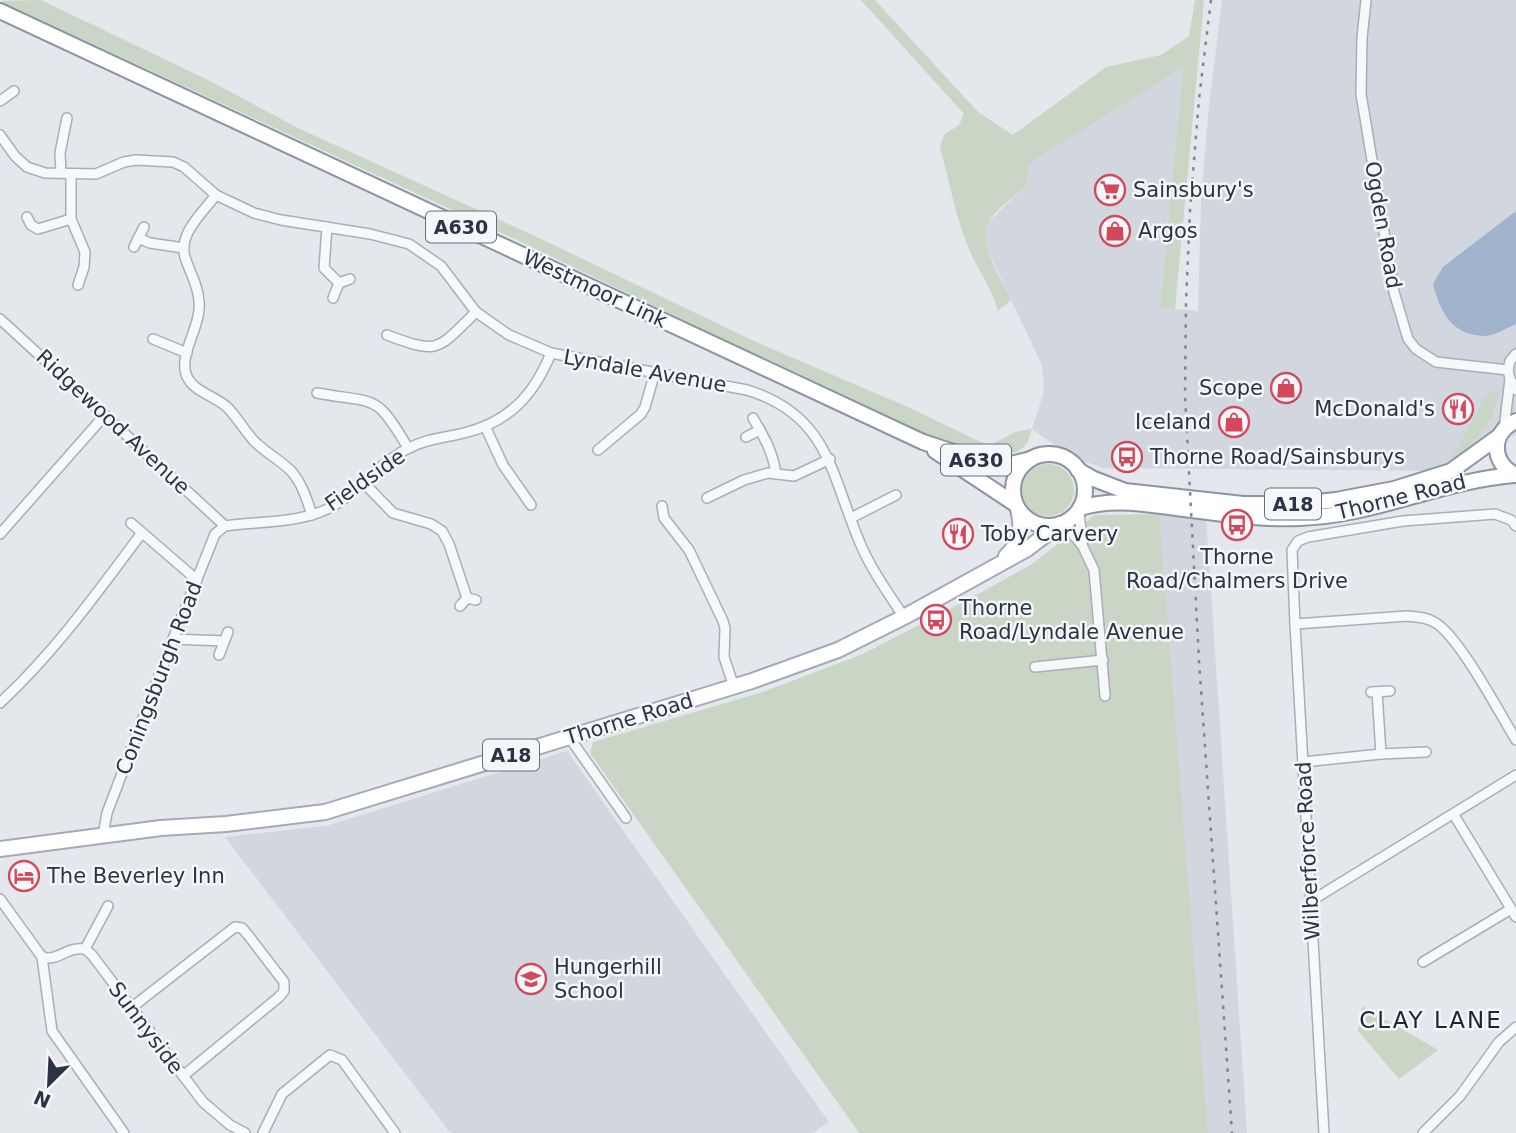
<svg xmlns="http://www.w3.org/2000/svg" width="1516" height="1133" viewBox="0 0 1516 1133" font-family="'DejaVu Sans',sans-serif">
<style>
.built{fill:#d2d6de}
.green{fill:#c9d6c5}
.water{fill:#9fb4cc}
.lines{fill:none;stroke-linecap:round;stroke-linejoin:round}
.minor-casing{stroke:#a9aeb7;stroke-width:12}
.primary-casing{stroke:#a3abb8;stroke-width:18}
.trunk-casing{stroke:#8b94a3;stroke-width:18}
.minor{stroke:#f7f8fa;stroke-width:9}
.primary{stroke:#fff;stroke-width:14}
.trunk{stroke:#fff;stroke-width:14}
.rail{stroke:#7d8696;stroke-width:2.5;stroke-dasharray:3.5 7;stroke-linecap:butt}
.labels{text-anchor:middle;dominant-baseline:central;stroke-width:5;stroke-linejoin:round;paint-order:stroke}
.shield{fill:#f4f6f9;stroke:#676e7b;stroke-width:2}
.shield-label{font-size:19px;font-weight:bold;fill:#2b3445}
.poi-label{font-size:21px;fill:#2b3445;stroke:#f4f6f9;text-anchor:start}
.street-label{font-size:21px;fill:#2b3445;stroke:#f4f6f9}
.neighbourhood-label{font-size:23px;letter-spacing:2px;fill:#1d2536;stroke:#f4f6f9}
</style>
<rect width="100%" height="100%" fill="#e4e7ec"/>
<g class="built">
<path d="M1222,0H1516V435L1449,471L1103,468L1072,457L1032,429L1043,395L1044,381L1041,363L987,249L983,234L987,223L1026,186L1027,164L1183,67L1160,307L1198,311L1201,201L1208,115Z"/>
<path d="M1159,514L1206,515L1247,1133H1208L1170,665Z"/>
<path d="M567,751L829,1122L812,1133H452L448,1130L225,837L326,826Z"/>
</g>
<g class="green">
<path d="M41,0L208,80L298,128L537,237L754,341L908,407L989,446L1015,432L1032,429C1030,433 1029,441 1026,444C1006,471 947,443 922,435L517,240L0,1Z"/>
<path d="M861,0H875L978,112L1013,135L1106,67L1161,55L1189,36L1195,0H1204L1175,309L1160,308L1183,67L1028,164L1026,186C1014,197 995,210 987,224C977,242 1003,283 1011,300L998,311C992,287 977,270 968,247C955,215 949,180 940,147L944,135L959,125L964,114Z"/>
<path d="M1500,390L1491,419L1457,463L1452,458L1487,393Z"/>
<circle cx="1048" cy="490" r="26"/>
<path d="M1159,514L1208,1133H859L590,753L593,742L763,692L863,654L971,598L1032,564L1095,515Z"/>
<path d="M1362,1006L1438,1050L1399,1079L1358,1031Z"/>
</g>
<path class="water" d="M1516,211V324C1507,328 1494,336 1484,336C1451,335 1440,311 1433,284L1443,267Z"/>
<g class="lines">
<g class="minor-casing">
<g id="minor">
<path d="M1366,0L1362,38L1361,94L1394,292L1408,339L1416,349L1436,362L1508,370L1510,379L1516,390"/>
<path d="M0,101L14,91"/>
<path d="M0,135L15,156L27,167L45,173L96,174L124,162L136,160L173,162L184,167L216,195L254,213L281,220L370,234L409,244L441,266L476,312L509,335L551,353L747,390C829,415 831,475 860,543C871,569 888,593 904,617"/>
<path d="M61,173L60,153L67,118"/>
<path d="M71,174V219L85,252L84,267L78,285"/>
<path d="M216,195C202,213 176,236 186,260C191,275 198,285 199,301C202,325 179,353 186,374C192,392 214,395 227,407C237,417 244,430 254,441C265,452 280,460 291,471C302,483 307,500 312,515"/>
<path d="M27,217L31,225L38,229L71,219"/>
<path d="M327,227L324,268L339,283"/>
<path d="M138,238L150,243L184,248"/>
<path d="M134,247L144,227"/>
<path d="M333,298L339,283L350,279"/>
<path d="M0,319L225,526"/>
<path d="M387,335C440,355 437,350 476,312"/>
<path d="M153,339L187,353"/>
<path d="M1508,370L1510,361L1516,354"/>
<path d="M317,393C377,404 375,392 408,448"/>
<path d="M753,418C764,437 773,452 776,474"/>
<path d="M485,426L503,465L531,505"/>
<path d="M1504,429L1510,379"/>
<path d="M746,437L760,430"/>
<path d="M598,450L641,414L645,407L655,372"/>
<path d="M363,482L393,513L431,524L442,531L449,544L467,598"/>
<path d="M707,498L744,480L768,473L794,476L830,459"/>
<path d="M662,506L664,518L689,550L723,621L725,628L724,657L734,687"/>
<path d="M1079,510L1082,543"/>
<path d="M851,518L896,495"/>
<path d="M131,523L197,580"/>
<path d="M1063,523L1082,545L1094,570L1105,696"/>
<path d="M0,534L105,415"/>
<path d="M460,606L467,598L476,600"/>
<path d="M1295,624L1407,616C1417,617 1426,617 1434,622C1458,634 1500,714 1516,740"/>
<path d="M173,639L224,641"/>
<path d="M219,655L228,632"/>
<path d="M1035,667L1103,660"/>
<path d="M1371,692L1390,691"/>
<path d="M1377,692L1381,754"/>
<path d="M0,703C54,653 97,593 141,534"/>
<path d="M569,737L626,818"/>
<path d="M1303,762L1381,754L1426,752"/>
<path d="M1454,815L1516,917"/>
<path d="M103,835L107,813L173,639L215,534L225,526C259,521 304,524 335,505C361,489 380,463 407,449C425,439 444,438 464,433C509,422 534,395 551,353"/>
<path d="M0,899L42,957L52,1031L124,1133"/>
<path d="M1311,901L1516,775"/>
<path d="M85,949L108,906"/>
<path d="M42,957C58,962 67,946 85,949L92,955L203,1102L230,1125L245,1133"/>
<path d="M1423,962L1511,909"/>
<path d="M131,1008L235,927L242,928L248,935L284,982V991L279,997L183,1076"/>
<path d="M263,1133L282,1094L330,1055L342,1060L395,1133"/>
<path d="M1324,1133L1295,624L1292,550L1298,541L1308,537L1403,521L1495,514L1511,520L1516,526"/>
<path d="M1423,1133L1460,1096L1499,1042L1516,1027"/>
</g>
</g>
<g class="primary-casing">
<g id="primary">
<path d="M1006,556C1021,542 1023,529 1018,509"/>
<path d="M0,849L161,828L226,824L325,812L752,681L838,650L904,617L1027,549L1060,524"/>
</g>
</g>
<g class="trunk-casing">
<g id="trunk">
<path d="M0,11L923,442L990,464L1003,466L1031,459"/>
<path d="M1516,421C1490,432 1491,464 1516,475"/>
<path d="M935,451L1015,504"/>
<circle cx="1049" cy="490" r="36"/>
<path d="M1078,470L1094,479L1125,491L1243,504H1299L1336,500L1394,489L1451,471L1498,437"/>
<path d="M1080,508C1113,498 1143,504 1176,508C1216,513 1258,520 1299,518C1374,516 1440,481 1514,475"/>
</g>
</g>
<use href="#minor" class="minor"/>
<use href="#primary" class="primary"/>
<use href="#trunk" class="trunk"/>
<path class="rail" d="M1211,0L1199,99L1190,210L1186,303L1185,396L1199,661L1232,1133"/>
</g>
<defs>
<g id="supermarket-ring" transform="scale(1.575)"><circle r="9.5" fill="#f4f6f9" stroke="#d1495b" stroke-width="1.5"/><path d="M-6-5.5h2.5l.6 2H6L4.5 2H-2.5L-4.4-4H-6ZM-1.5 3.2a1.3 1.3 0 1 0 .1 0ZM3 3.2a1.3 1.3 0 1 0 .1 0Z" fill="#d1495b"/></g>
<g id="shop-ring" transform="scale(1.575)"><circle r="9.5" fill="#f4f6f9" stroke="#d1495b" stroke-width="1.5"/><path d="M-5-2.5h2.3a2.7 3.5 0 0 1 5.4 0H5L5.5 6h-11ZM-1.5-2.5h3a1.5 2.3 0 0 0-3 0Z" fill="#d1495b"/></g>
<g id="restaurant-ring" transform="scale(1.575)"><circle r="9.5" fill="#f4f6f9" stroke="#d1495b" stroke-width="1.5"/><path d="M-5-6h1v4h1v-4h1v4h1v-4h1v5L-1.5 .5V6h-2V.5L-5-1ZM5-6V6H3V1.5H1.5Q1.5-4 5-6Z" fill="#d1495b"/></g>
<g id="bus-ring" transform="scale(1.575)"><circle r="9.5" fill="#f4f6f9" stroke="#d1495b" stroke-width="1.5"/><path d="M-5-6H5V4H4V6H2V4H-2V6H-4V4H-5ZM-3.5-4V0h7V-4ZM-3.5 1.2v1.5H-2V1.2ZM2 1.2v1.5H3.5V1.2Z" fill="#d1495b"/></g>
<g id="hotel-ring" transform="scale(1.575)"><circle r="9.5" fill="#f4f6f9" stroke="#d1495b" stroke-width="1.5"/><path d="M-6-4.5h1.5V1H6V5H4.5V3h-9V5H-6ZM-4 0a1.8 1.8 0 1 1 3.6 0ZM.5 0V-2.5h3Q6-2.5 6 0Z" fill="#d1495b"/></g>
<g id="school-ring" transform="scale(1.575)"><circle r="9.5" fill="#f4f6f9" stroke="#d1495b" stroke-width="1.5"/><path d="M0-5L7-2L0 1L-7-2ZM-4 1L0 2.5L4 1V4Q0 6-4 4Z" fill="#d1495b"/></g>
</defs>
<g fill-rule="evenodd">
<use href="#supermarket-ring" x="1110" y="190"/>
<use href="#shop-ring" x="1115" y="231"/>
<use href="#shop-ring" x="1286" y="388"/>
<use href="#restaurant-ring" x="1458" y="409"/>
<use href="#shop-ring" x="1234" y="422"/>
<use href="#bus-ring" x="1127" y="457"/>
<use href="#bus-ring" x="1237" y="525"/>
<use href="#restaurant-ring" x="958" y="534"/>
<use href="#bus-ring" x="936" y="620"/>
<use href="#hotel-ring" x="24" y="876"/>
<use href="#school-ring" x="531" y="979"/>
</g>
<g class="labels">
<g class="shield">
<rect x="426" y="211.5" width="70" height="31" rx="5"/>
<rect x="941" y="444.5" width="70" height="31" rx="5"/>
<rect x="1265" y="488.5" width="56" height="31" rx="5"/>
<rect x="483" y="739.5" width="56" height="31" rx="5"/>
</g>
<g class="shield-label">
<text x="461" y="227">A630</text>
<text x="976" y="460">A630</text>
<text x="1293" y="504">A18</text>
<text x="511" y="755">A18</text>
</g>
<g class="poi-label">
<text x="1133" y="190">Sainsbury's</text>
<text x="1138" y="231">Argos</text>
<text x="1263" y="388" text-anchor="end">Scope</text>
<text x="1435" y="409" text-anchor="end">McDonald's</text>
<text x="1211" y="422" text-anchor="end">Iceland</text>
<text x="1150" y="457">Thorne Road/Sainsburys</text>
<text x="981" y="534">Toby Carvery</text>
<text x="1237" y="557" text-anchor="middle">Thorne<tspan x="1237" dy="24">Road/Chalmers Drive</tspan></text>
<text x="959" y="608">Thorne<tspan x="959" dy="24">Road/Lyndale Avenue</tspan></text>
<text x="47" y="876">The Beverley Inn</text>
<text x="554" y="967">Hungerhill<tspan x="554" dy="24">School</tspan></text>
</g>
<g class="street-label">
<text transform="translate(1383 225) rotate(80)">Ogden Road</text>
<text transform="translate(595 289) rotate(25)">Westmoor Link</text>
<text transform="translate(645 371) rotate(10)">Lyndale Avenue</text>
<text transform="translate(113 422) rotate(43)">Ridgewood Avenue</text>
<text transform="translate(365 480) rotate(-35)">Fieldside</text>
<text transform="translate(1401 497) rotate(-14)">Thorne Road</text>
<text transform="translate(159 678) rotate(-69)">Coningsburgh Road</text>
<text transform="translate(629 719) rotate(-17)">Thorne Road</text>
<text transform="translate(1308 851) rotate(-93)">Wilberforce Road</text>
<text transform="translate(146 1028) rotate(53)">Sunnyside</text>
</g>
<g class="neighbourhood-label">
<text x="1431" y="1020">CLAY LANE</text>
</g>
</g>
<g transform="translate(49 1084) rotate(204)" stroke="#f4f6f9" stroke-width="5" paint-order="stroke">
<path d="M0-5L12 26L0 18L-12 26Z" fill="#2b3445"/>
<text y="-10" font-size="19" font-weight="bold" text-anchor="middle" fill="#2b3445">N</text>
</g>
</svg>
